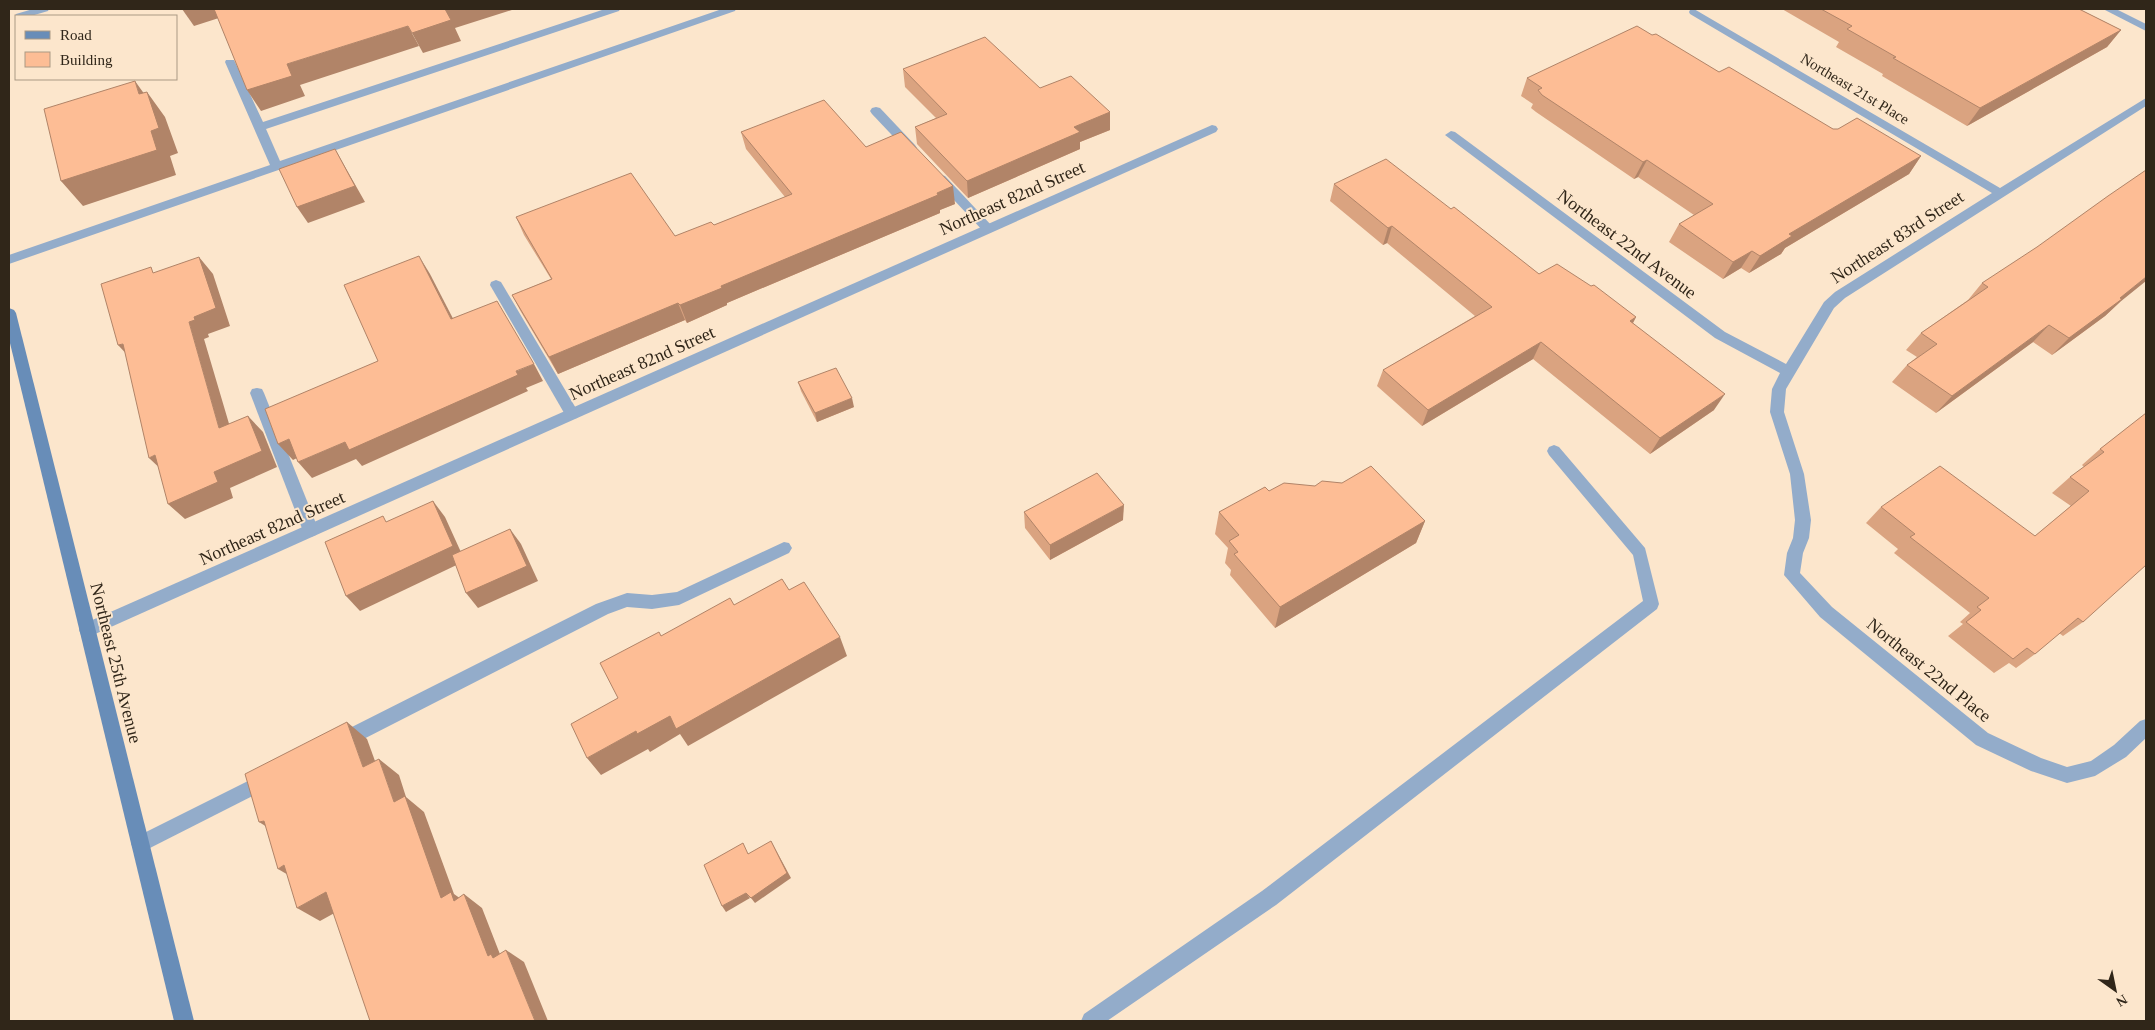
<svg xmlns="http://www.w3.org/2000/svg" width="2155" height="1030" viewBox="0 0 2155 1030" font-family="'Times New Roman',serif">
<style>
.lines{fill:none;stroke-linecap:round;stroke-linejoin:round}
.lane{fill:#93acca;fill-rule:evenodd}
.street{fill:#93acca;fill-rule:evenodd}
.secondary{fill:#688db8;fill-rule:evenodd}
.wall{fill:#daa380}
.shaded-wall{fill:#b18468}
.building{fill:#fdbd95;stroke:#b18468}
.labels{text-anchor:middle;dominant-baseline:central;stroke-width:4;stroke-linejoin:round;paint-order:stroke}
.far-street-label{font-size:15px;fill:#302619;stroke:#fce6cc}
.street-label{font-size:18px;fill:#302619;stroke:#fce6cc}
</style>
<rect width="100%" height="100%" fill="#fce6cc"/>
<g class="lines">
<g class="lane">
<path d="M605,9H620L619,11L266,129L280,161L722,9H736L735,11L9,264V255L270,165L225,62L226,60H234L235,62L263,122Z"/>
<path d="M876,107L880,108L915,145L917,148L915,151H907L872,114L870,111L872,108Z"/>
<path d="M941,175L945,176L992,226L994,229L992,232H984L937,182L935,179Z"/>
<path d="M496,280L501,282L577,410L579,414L577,418L572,419L567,418L490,285L491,282Z"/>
<path d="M257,388L262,389L264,393L319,531L316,535L311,537L306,535L303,531L250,393L252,389Z"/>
<path d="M1554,445L1559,447L1645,548L1659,604L1657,609L1276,905L1107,1021H1081L1084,1014L1262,891L1643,601L1633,555L1549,455L1547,451L1549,447Z"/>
<path d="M784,542L789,543L792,548L789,553L679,605L652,609L627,607L608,614L348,747L342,749L336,747L333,741L336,735L596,604L627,593L652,595L677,592Z"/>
<path d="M266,772L272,774L275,780L272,786L146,850L140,853L134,850L131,844L134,838Z"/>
</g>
<g class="street">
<path d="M33,9H49L48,11L31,16H16V18L15,16L16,14Z"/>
<path d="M1694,9L2000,188L2146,98V106L1845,298L1834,308L1786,389L1784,412L1804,474L1811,520L1809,538L1803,553L1800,573L1832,607L1988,733L2041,758L2067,767L2091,761L2114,745L2140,721L2146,719V738L2126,757L2095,776L2067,783L2031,771L1976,745L1820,617L1784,575L1787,553L1793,538L1795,520L1790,474L1770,412L1772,389L1780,373L1715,338L1445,135L1451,131L1455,132L1725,332L1786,364L1824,302L1835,292L1992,193L1690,14L1689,12L1690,10Z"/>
<path d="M2103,9H2116L2146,24V31Z"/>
<path d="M1212,125L1216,126L1218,129L1216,132L93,635L87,637L81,635L79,630L81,625Z"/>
</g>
<path class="secondary" d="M9,308L14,310L16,313L194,1021H174L9,339Z"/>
</g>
<g class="wall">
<path d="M1782,9H2079L2121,30L2107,47L1967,126L1882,76L1883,74L1836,47L1839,42Z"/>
<path d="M1652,35L1719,72L1833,129L1921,156L1909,174L1785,248L1781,254L1749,273L1741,268L1723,279L1669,242L1679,224L1694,215L1638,177L1634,179L1536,112L1531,108L1533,104L1521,96L1527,78Z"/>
<path d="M903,69L1040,88L1110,112V130L1080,142V149L968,198L917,144L915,127L936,118L905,87Z"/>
<path d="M741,132L866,147L955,204L940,210V213L727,303V305L687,323L685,320L558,374L521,312L512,295L551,279L524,235L516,217L675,236L714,225L785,197L746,149Z"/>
<path d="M1334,184L1451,209L1539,274L1636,317L1633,323L1714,410L1650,454L1533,359L1422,426L1377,386L1383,370L1475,316L1387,243L1383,245L1330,201Z"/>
<path d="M1982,283L2120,302L2105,316L2052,355L2033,342L1936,413L1892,382L1907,365L1917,357L1906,350L1921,333L1968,300Z"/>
<path d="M798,382L854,407L817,422L801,391Z"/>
<path d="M2138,420L2083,622L2063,636L2059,633L2035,654L2016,668L2009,663L1994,673L1948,636L1963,624L1960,622L1970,613L1894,553L1898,549L1866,523L1881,507L2035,536L2071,506L2052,493L2070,477L2084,467L2082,465L2100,449Z"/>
<path d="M1269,491L1425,521L1416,543L1275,628L1230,575L1231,570L1225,563L1228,548L1215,534L1219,512Z"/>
<path d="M1024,512L1123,520L1050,560L1025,528Z"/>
</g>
<g class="shaded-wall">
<path d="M182,9H217L222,17L194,26Z"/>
<path d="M444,9H515L455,28L461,41L423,53L412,33Z"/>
<path d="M408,26L419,46L300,85L305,96L261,111L247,90L287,64Z"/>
<path d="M2121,30L2107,47L1967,126L1980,108Z"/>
<path d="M135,81L150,102L147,92L165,117L178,153L170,156L176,175L83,206L61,181L139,94Z"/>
<path d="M1110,112V130L1080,142V149L968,198L967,181L1074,127Z"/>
<path d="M335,149L344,165L365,202L308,223L297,207Z"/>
<path d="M1921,156L1909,174L1785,248L1781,254L1749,273L1760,256L1789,234Z"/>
<path d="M1647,160L1638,177L1634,179L1643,162Z"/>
<path d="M953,186L955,204L940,210V213L727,303V305L687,323L680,305L721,286Z"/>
<path d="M1392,226L1387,243L1383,245L1388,228Z"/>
<path d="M1752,251L1741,268L1723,279L1733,262Z"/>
<path d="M419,256L430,274L462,336L451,319Z"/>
<path d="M199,257L213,274L230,326L208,334L209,337L204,339L235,444L219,428L189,322L194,317Z"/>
<path d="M2146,277V281L2120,302L2105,316L2052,355L2069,338Z"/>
<path d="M678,303L685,320L558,374L549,357Z"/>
<path d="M1636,317L1627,334L1630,321Z"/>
<path d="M2049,325L2033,342L1936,413L1952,396Z"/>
<path d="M1541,342L1533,359L1422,426L1428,410Z"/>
<path d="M123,344L134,362L118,345Z"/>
<path d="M534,364L543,381L526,388L528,391L362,466L356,459L312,478L298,462L345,442Z"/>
<path d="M1725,394L1714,410L1650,454L1660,438Z"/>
<path d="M852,398L854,407L817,422L815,413Z"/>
<path d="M248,416L263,432L277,467L230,488L233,498L185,519L168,504L214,472Z"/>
<path d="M289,439L303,455L293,460L278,444Z"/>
<path d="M155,455L166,474L149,458Z"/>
<path d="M433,501L445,517L465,561L360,611L346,596Z"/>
<path d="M1124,505L1123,520L1050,560V545Z"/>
<path d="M1425,521L1416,543L1275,628L1280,607Z"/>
<path d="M510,529L521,544L538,581L478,608L466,593Z"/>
<path d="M840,637L847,656L688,746L680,734L650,752L648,749L601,775L587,758L636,731Z"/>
<path d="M347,722L367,739L383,783L363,767Z"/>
<path d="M379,759L399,775L406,797L424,812L454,894L468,904L464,894L482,908L503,962L488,956L441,898L394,802Z"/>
<path d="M264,821L283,837L259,822Z"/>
<path d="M771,841L791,878L755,903L751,898Z"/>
<path d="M284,865L302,883L278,869Z"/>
<path d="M326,892L349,905L320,921L297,908Z"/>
<path d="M746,893L750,898L726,912L722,906Z"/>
<path d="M506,950L524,962L548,1021H535Z"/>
</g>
<g class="building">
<path d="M214,9H445L451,20L412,33L408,26L287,64L292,76L247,90Z"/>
<path d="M1821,9H2079L2121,30L1980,108L1893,58L1896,57L1847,29L1852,26Z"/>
<path d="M1637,26L1652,35L1656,34L1719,72L1729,67L1833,129H1838L1857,118L1921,156L1789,234L1792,236L1760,256L1752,251L1733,262L1679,224L1713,204L1647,160L1643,162L1542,95L1538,90L1542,88L1527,78Z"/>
<path d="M985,37L1040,88L1071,76L1110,112L1074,127L1080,132L967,181L915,127L947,114L903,69Z"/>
<path d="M135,81L139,94L147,92L159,128L151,131L157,150L61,181L44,109Z"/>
<path d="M824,100L866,147L901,132L953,186L937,193L938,195L721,286L722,288L680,305L678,303L549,357L512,295L552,279L516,217L631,173L675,236L711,222L714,225L792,194L741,132Z"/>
<path d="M335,149L355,186L297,207L279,169Z"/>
<path d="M1386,159L1451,209L1454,207L1539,274L1557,264L1591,286L1594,285L1636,317L1630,321L1725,394L1660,438L1541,342L1428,410L1383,370L1492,307L1392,226L1388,228L1334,184Z"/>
<path d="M2146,170V277L2120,298L2122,299L2069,338L2049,325L1952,396L1907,365L1937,344L1921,333L1988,287L1982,283L2037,247L2108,196Z"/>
<path d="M419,256L451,319L497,301L534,364L516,371L518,375L349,450L345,442L298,462L289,439L278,444L265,409L378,361L344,285Z"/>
<path d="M199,257L216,308L194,317L195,320L189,322L219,428L248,416L262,451L214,472L218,482L168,504L155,455L149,458L123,344L118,345L101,284L151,267L153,273Z"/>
<path d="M836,368L852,398L815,413L798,382Z"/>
<path d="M2146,413V565L2083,622L2078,618L2035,654L2027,648L2013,659L1966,622L1981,610L1977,607L1989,598L1910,537L1915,534L1881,507L1940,466L2035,536L2089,491L2070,477L2104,452L2100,449Z"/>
<path d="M1371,466L1425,521L1280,607L1234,554L1238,552L1229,541L1239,535L1219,512L1265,487L1269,491L1284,483L1315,486L1322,481L1342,483Z"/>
<path d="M1097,473L1124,505L1050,545L1024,512Z"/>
<path d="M433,501L453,546L346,596L325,542L383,516L386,522Z"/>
<path d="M510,529L527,566L466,593L452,555Z"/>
<path d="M782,579L789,590L804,582L840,637L676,729L670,716L637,734L636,731L587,758L571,724L618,698L600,663L659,632L661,636L730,598L734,605Z"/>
<path d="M347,722L363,767L379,759L394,802L405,796L441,898L451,892L454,901L464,894L488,956L491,954L493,958L506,950L535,1021H370L326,892L297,908L284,865L278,869L264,821L259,822L245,774Z"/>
<path d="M771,841L787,873L751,898L746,893L722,906L704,865L743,843L748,854Z"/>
</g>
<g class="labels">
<g class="far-street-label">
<text transform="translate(1855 89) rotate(31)">Northeast 21st Place</text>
</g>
<g class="street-label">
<text transform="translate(1012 198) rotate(-24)">Northeast 82nd Street</text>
<text transform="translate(1897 237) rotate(-33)">Northeast 83rd Street</text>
<text transform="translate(1627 244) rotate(37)">Northeast 22nd Avenue</text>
<text transform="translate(642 363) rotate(-24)">Northeast 82nd Street</text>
<text transform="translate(272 528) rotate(-24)">Northeast 82nd Street</text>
<text transform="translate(116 663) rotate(76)">Northeast 25th Avenue</text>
<text transform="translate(1929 670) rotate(39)">Northeast 22nd Place</text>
</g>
</g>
<rect width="2155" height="1030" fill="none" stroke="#302619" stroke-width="20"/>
<rect x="15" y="15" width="162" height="65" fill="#fce6cc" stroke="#aa9984"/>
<rect x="25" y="31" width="25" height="8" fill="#688db8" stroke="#aa9984"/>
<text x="60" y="40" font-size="15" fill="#302619">Road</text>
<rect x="25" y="52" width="25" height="15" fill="#fdbd95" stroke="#aa9984"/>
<text x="60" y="65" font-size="15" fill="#302619">Building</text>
<g transform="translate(2115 990) rotate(147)" stroke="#fce6cc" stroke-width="4" paint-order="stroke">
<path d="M0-4L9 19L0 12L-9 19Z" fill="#302619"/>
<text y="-8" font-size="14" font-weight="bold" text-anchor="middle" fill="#302619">N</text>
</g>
</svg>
